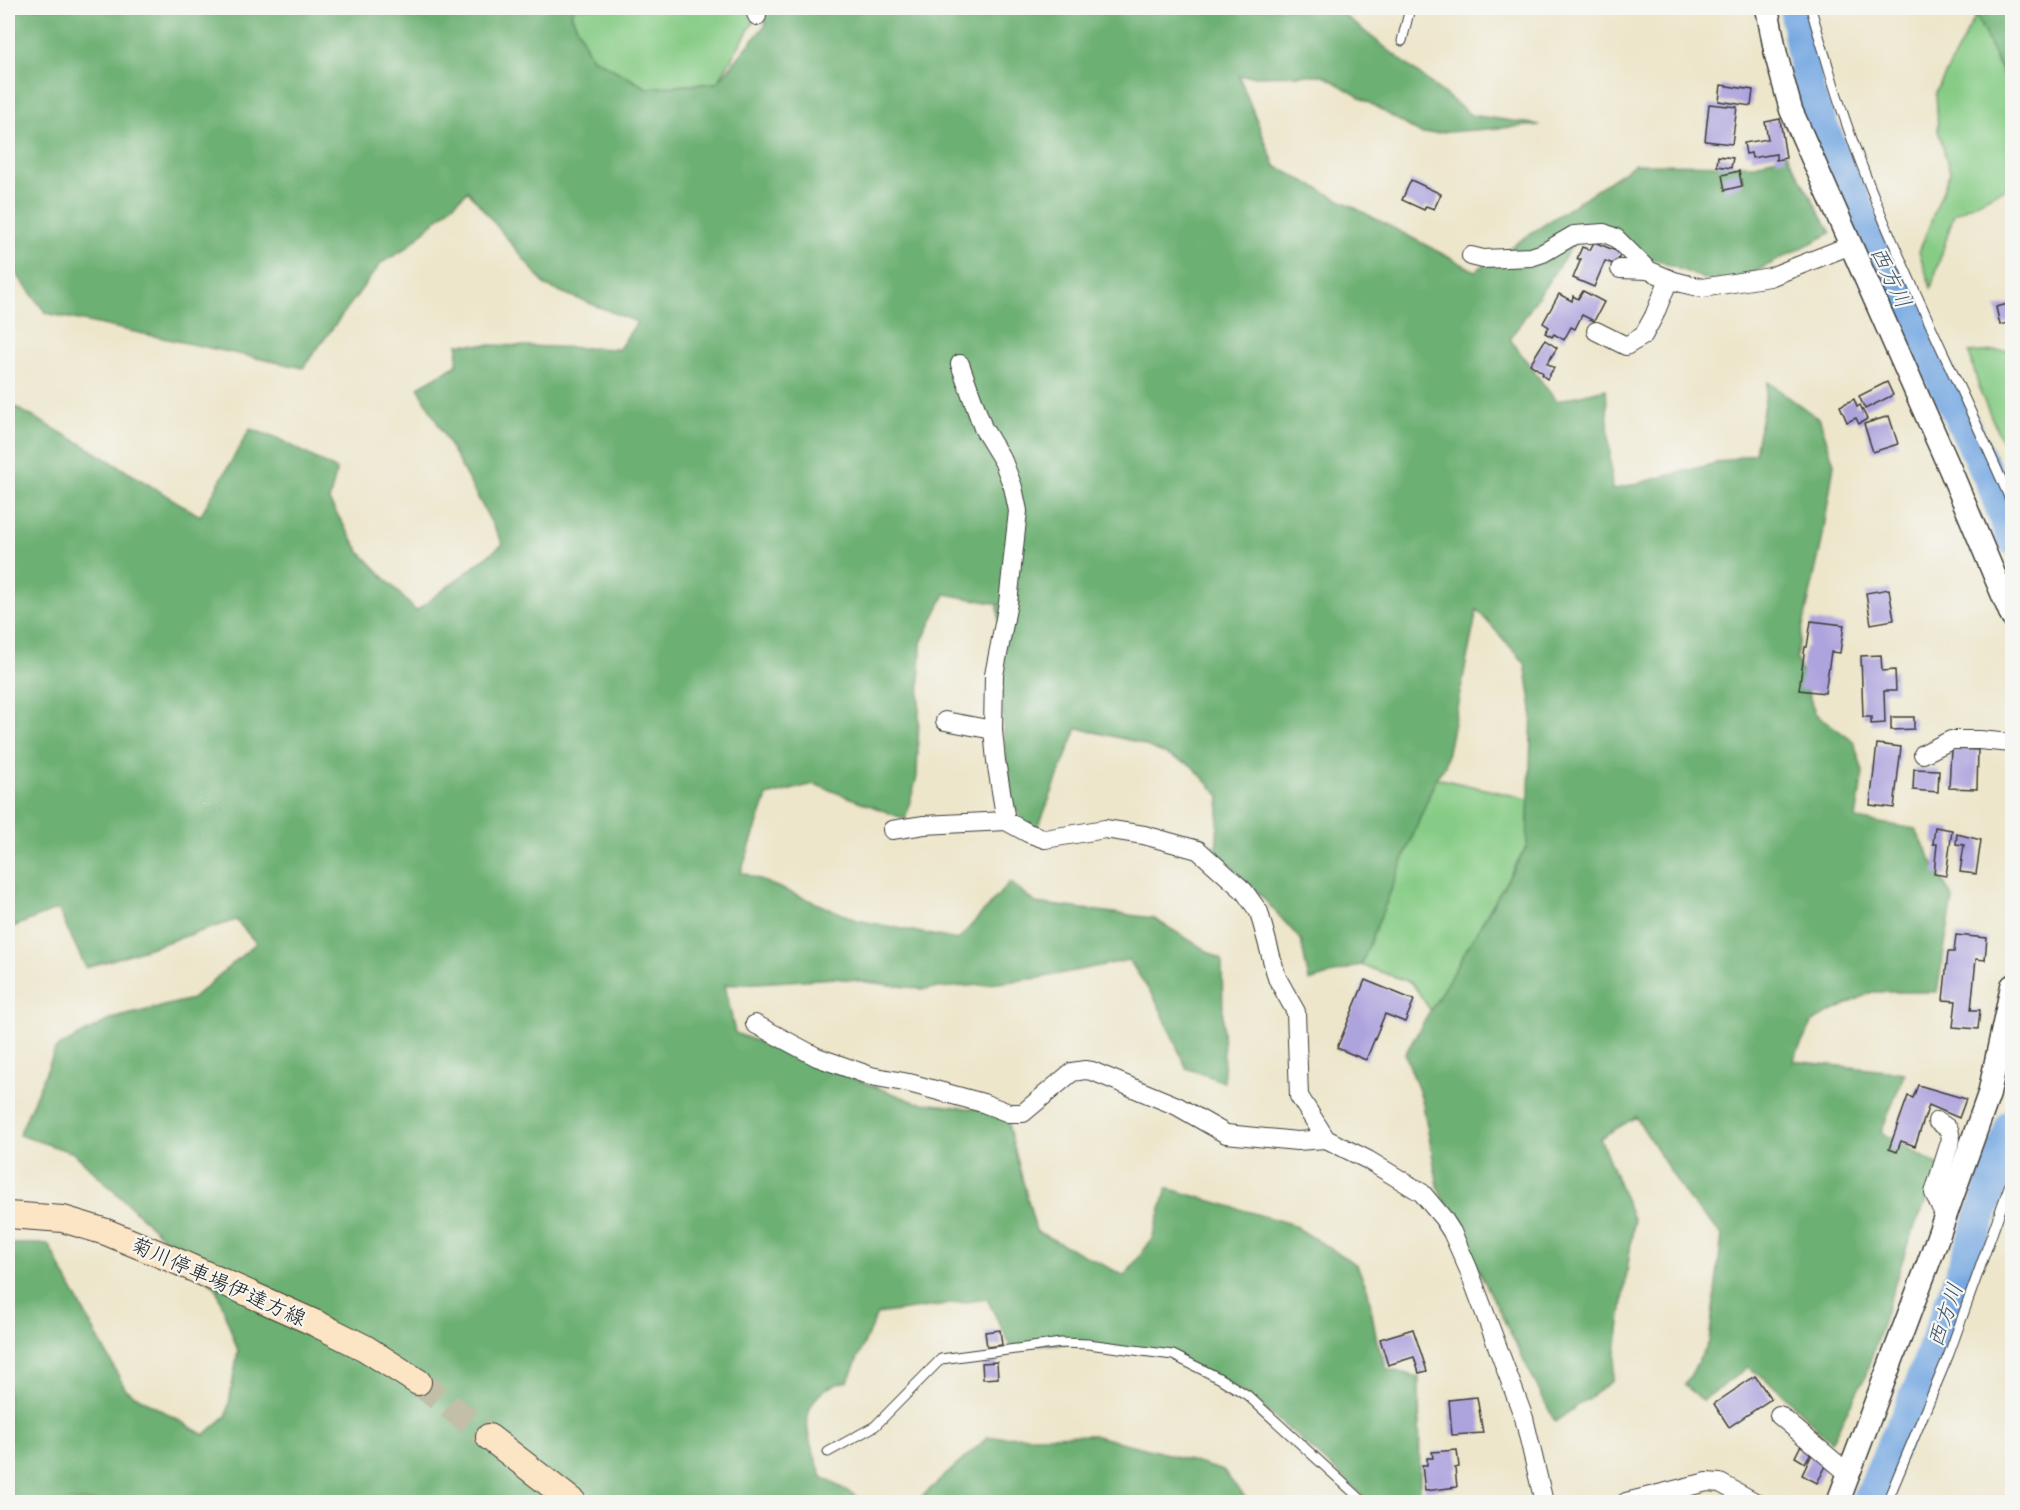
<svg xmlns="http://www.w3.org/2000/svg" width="2020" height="1510" viewBox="0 0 2020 1510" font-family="Itim,'Klee One',sans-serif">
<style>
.green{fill:#87cc86;stroke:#527451;stroke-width:1.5}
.forest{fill:#6db073;stroke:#446648;stroke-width:1.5}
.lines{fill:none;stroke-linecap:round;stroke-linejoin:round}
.river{stroke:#76a8e2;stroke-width:32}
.building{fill:#ada3dd}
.secondary-tunnel{stroke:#c3bea8;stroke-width:26;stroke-dasharray:26 13;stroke-linecap:butt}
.service-casing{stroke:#3b3a36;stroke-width:11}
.minor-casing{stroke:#3b3a36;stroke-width:20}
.tertiary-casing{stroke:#3b3a36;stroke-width:25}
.secondary-casing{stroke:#3b3a36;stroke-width:28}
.service{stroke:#fff;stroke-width:9}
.minor{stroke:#fff;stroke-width:18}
.tertiary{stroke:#fff;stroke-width:22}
.secondary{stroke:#fce5c4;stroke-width:26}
.labels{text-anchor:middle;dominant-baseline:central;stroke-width:4.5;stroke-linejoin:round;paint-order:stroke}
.street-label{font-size:21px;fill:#1c1c1c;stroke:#f6f6f2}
.water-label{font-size:22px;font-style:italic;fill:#40546b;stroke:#f6f6f2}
</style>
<rect width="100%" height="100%" fill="#f6f6f2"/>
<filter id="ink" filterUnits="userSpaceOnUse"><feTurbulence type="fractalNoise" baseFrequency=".0167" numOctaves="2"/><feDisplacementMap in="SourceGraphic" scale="12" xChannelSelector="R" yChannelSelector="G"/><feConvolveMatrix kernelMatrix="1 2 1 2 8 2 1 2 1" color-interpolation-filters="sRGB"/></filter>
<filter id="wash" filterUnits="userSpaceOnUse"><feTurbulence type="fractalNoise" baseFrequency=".008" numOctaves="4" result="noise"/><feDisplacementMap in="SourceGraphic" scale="24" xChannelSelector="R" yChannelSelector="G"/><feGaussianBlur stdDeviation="1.35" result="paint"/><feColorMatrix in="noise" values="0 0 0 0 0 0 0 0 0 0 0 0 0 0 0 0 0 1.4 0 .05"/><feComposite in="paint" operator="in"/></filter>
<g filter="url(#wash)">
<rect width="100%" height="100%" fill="#ede6cb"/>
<g class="green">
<path d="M574,8H753L757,16L717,83L647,88L591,57L571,14Z"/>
<path d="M1976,15L2012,95V185L1954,214L1931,288L1919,252L1950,172L1938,130L1936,92Z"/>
<path d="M2011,350L2012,351V464L1981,394L1969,353Z"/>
<path d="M1436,778L1529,799L1527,846L1431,1011L1412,983L1361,965Z"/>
</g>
<g class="forest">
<path d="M8,8H574L571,14L591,57L647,88L717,83L766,24L762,8H1335L1471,115L1540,125L1421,134L1323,75L1239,76L1275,166L1475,271L1635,164L1756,165L1786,153L1831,233L1725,287L1582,231L1510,339L1556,401L1606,389L1612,490L1755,453L1768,382L1820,420L1834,464L1822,541L1796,657L1815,713L1854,742L1863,772L1856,819L1915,829L1953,899L1937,992H1872L1813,1021L1793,1061L1905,1073L1881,1132L1941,1167L1909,1240L1865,1377L1831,1442L1777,1388L1748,1367L1702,1401L1685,1385L1709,1342L1722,1235L1688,1199L1636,1117L1600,1138L1634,1221L1612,1381L1555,1422L1439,1191L1422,1099L1405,1054L1527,846L1532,709L1525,663L1477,610L1445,766L1436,778L1361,965L1309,981L1301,940L1264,899L1216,851L1220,796L1191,765L1137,742L1077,728L1038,828L1028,826L1012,805L1004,739L998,604L945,594L921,643L917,777L905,819L814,784L767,796L741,872L857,920L958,940L1010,882L1036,903L1153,918L1222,960L1224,1082L1186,1068L1158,1004L1129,960L1039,978L981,985L923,989L835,978L725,985L735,1033L915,1102L1009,1113V1128L1036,1231L1125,1276L1152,1239L1167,1188L1291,1224L1357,1265L1368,1291L1377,1342L1387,1369L1419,1377L1420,1502H1370L1295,1434L1247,1395L1173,1355L1070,1343L1011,1347L987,1299L877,1314L848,1381C841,1383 832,1385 826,1389C793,1413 812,1446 822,1477L867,1502H8V1244H48L126,1390L204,1435L227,1415L238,1351L216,1288L74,1153L19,1135L56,1048L111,1019L192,999L256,943L236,920L86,968L58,909L8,929V403L87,447L200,516L250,429L277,438L337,470L329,501L360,552L416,611L503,544L418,387L457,365L458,344L619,349L637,322L546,286L468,191L404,250L381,263L303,368L46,313L8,263Z"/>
<path d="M1978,8H2012V92L1976,15Z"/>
<path d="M1092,1435L1164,1453L1223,1471L1249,1502H916L988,1437Z"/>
</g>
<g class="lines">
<g class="river">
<path d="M1795,8L1809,94L1842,174L1993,486L2012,539"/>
<path d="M1867,1502L1919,1388L1968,1254L2012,1124"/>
</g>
</g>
<g id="blocks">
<g class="building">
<path d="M1721,85L1753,90L1751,106L1719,101Z"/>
<path d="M1709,104L1737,107L1732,144L1705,141Z"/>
<path d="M1780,119L1786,158L1776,160V154L1752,158L1751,153L1746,154L1744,143L1768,139L1765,122Z"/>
<path d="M1718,156L1733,158L1731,168L1717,166Z"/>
<path d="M1739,171L1742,186L1725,190L1722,175Z"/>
<path d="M1411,180L1441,194L1434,209L1426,206L1424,210L1402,200Z"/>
<path d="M1594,242L1621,253L1616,265L1605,261L1594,287L1573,278L1581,259H1577L1582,247L1590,250Z"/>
<path d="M1583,291L1604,302L1594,321L1582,315L1575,329L1571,327L1564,340L1554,334L1552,337L1545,333L1549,327L1543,323L1559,294L1572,301L1573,296L1578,299Z"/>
<path d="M2012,303V322L2000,325L1996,307Z"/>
<path d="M1545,340L1557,348L1547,363L1554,368L1547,379L1542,375L1543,373L1530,364Z"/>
<path d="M1887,382L1893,395L1865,409L1859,396Z"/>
<path d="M1854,399L1857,407L1860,405L1867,419L1859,424L1856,418L1847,422L1840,406Z"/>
<path d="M1889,416L1898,444L1873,452L1864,424Z"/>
<path d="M1889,589L1894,620L1871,624L1866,593Z"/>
<path d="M1811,621L1844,625L1840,653L1831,652L1825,693L1799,690L1805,647H1807Z"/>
<path d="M1881,655L1882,671L1895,670L1896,691H1884L1885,723L1871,724V717H1863L1861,656Z"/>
<path d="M1891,717H1914V729L1891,730Z"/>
<path d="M1877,744L1901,747L1894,808L1870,805Z"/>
<path d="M1951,749L1978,750L1977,789L1949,788Z"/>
<path d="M1914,769L1939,770L1938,792L1913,790Z"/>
<path d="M1935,827L1952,830L1946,876L1934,874L1937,844H1933Z"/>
<path d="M1957,834L1981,840L1976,874L1960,872L1964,845L1956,844Z"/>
<path d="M1956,935L1987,938L1985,960L1976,959L1971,1010H1980L1978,1029L1953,1027L1956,1001L1943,1000L1948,952H1954Z"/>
<path d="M1365,980L1414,1000L1405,1022L1385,1014L1366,1060L1337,1048Z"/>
<path d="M1918,1085L1966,1099L1959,1118L1929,1105L1915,1146L1901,1141L1897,1152L1889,1149L1908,1096L1913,1098Z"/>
<path d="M1413,1329L1427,1371L1419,1373L1414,1357L1388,1365L1380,1339Z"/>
<path d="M1000,1330L1002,1345L987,1347L985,1332Z"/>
<path d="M997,1362L998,1378L983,1379L982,1363Z"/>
<path d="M1755,1376L1771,1399L1729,1427L1714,1404Z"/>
<path d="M1477,1397L1483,1433L1452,1435L1449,1400Z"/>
<path d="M1801,1445L1812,1451L1805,1463L1795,1457Z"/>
<path d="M1457,1450L1459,1467L1455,1468L1457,1487L1425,1491L1422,1465H1427V1458H1433L1432,1452Z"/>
<path d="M1812,1454L1828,1462L1817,1483L1802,1475Z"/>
</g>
</g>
</g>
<g filter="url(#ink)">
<use href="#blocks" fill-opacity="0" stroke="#3b3a36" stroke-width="1.5"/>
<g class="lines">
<path class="secondary-tunnel" d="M418,1382L489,1437"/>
<g class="service-casing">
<g id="service">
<path d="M1811,8C1816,28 1823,48 1829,69C1873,220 1950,359 2012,504"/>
<path d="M1402,41L1410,8"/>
<path d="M828,1452L875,1426L941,1359L1061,1343L1088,1344L1173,1355L1219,1378L1247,1395L1364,1502"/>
<path d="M1887,1502L1949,1354L2012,1178"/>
</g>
</g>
<g class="minor-casing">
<g id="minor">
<path d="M754,8L757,16"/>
<path d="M1471,256L1483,259L1531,257L1543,253L1574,235L1604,233L1616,238L1648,270"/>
<path d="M1620,269L1648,270L1674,281L1702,288L1770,277L1851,245"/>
<path d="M1596,331L1626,346L1643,336L1654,316L1669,279"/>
<path d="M960,364L983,428L1003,461L1013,487L1018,511L1008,603L994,675L993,730L996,761L1006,821L1028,833L1045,839L1105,829L1144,835L1198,850L1244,891L1259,912L1277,978L1296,1012L1299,1096L1326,1139L1368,1160L1422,1193L1443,1218L1452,1232L1468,1268L1524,1418L1544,1502"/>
<path d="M945,721L993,730"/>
<path d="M1923,754L1951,740H1979L2012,743"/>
<path d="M892,830L924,825L1006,821"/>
<path d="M755,1024L817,1057L871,1076L909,1083L983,1103L1009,1113H1023L1072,1072L1085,1070L1092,1071L1177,1106L1226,1134L1297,1141L1326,1139"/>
<path d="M1937,1121L1949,1129L1951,1139L1934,1193L1945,1216"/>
<path d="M1779,1415L1849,1474"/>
<path d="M1626,1502L1707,1482L1720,1483L1755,1502"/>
</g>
</g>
<g class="tertiary-casing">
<g id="tertiary">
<path d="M1767,8L1776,55L1791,110L1950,469L2012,617"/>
<path d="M1838,1502L1931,1256L1989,1094L2012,986"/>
</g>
</g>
<g class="secondary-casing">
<g id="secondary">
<path d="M8,1215L63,1219L106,1232L174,1260L315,1323L365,1348L418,1382"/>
<path d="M489,1437L573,1502"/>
</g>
</g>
<use href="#service" class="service"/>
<use href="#minor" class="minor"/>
<use href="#tertiary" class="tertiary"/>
<use href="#secondary" class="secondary"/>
</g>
</g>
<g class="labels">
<g class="street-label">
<text transform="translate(219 1281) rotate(24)">菊川停車場伊達方線</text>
</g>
<g class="water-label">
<text transform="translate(1891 277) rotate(64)">西方川</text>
<text transform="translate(1945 1315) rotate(-71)">西方川</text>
</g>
</g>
<rect width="2020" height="1510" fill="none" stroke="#f6f6f2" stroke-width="30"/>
</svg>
